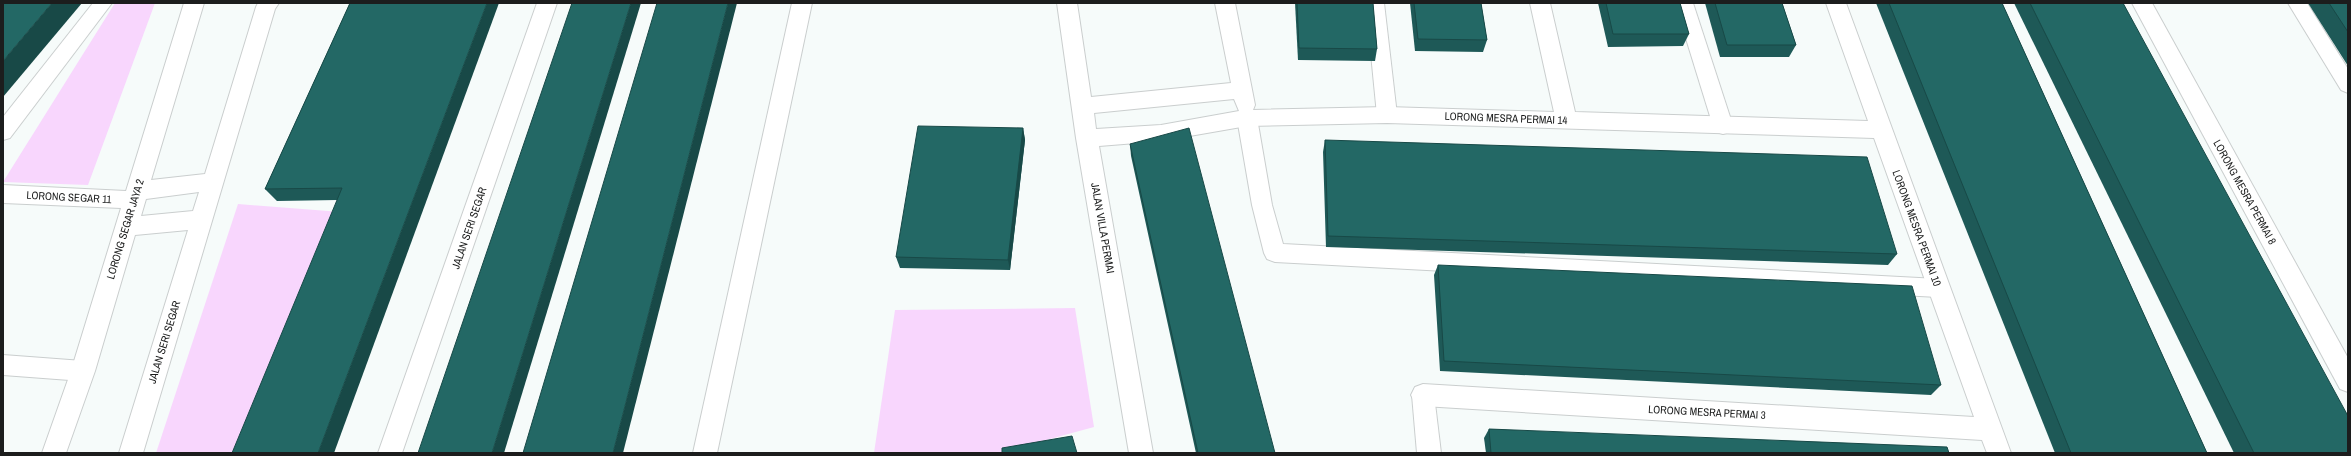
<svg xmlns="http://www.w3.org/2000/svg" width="2351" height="456" viewBox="0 0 2351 456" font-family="'Archivo Narrow',sans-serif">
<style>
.green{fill:#f8d6fd}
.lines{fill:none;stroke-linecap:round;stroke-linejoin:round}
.lane-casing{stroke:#cacece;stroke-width:2}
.street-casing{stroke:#cacece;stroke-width:2}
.lane{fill:#fff;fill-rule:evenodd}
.street{fill:#fff;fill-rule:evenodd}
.wall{fill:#1e5957}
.shaded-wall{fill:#184947}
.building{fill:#236865;stroke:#184947}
.labels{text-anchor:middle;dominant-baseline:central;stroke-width:4;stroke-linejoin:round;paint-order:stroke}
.street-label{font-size:11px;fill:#1c1d1d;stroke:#fff}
</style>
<rect width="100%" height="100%" fill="#f6fbfa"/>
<g class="green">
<path d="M115,3H155L88,185L3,182Z"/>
<path d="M238,204L341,212L232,453H156Z"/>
<path d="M1075,308L1094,427L998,453H874L895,310Z"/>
</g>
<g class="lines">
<g class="lane-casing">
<g id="lane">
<path d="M93,3H112L10,138L3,140V117Z"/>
<path d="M1366,3H1384L1397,115L1394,121L1387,123L1380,121L1377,115Z"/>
<path d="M1675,3H1693L1733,126L1730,132L1723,134L1716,132L1713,126Z"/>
<path d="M2288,3H2307L2348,69V93L2341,90Z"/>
<path d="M1247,110L1254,112L1257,118L1272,205L1283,244L1938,279L1946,281L1949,288L1946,295L1938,297L1275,262L1267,259L1264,253L1252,205L1237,118L1240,112Z"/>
<path d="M3,355L83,361L91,364L94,371L91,378L83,381L3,375Z"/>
<path d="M1423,385L1431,388L1434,395L1441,453H1417L1412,395L1415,388Z"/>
</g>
</g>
<g class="street-casing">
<g id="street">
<path d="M184,3H204L151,180L205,174L256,7L258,3H279L275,9L143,453H119L188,230L135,235L95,371L66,453H42L71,371L121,208L3,203V185L126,191ZM199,192L193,211L141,216L146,199Z"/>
<path d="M537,3H557L402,453H378Z"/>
<path d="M792,3H812L717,453H693Z"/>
<path d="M1057,3H1077L1091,97L1231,83L1215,3H1235L1255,105L1253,110L1387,107L1554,112L1530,3H1550L1575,112L1868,121L1826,3H1846L2011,453H1987L1982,440L1423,406L1415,403L1411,395L1415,387L1423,384L1974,417L1874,138L1387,123L1247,126L1161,141L1099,146L1153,453H1129L1076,138ZM1234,99L1239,111L1161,125L1096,129L1094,113Z"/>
<path d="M2132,3H2152L2348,358V392L2340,389Z"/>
</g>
</g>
<use href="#lane" class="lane"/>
<use href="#street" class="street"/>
</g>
<g class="wall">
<path d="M350,3L334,453L337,200L277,201L265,189Z"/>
<path d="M1295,3H1373L1377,49L1375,61L1298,60Z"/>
<path d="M1410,3H1481L1487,40L1483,52L1415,51Z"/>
<path d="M1598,3H1680L1689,34L1683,46L1608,47Z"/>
<path d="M1705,3H1782L1796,45L1789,57H1720Z"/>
<path d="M1876,3H2002L2207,453H2055Z"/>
<path d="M2014,3H2123L2348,453H2234Z"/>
<path d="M2308,3H2348V66Z"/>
<path d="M1023,128L1025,140L1010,270L900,268L896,257Z"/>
<path d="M1325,140L1897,254L1888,265L1326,247L1323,152Z"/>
<path d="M1130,144L1275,453H1196L1131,156Z"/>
<path d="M1438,265L1941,385L1931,395L1440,371L1434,275Z"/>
<path d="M1489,429L1949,453H1486L1484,438Z"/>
</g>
<g class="shaded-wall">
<path d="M52,3H82L3,97V61Z"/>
<path d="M487,3H499L334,453H318Z"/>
<path d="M631,3H641L504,453H492Z"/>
<path d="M728,3H737L623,453H613Z"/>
<path d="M1023,128L1025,140L1010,270L1008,260Z"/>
</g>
<g class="building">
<path d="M3,3H52L3,61Z"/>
<path d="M350,3H487L318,453H232L342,188L265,189Z"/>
<path d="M572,3H631L492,453H418Z"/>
<path d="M657,3H728L613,453H523Z"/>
<path d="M1297,3H1373L1377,49L1299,48Z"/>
<path d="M1414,3H1481L1487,40L1418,39Z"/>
<path d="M1606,3H1680L1689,34H1613Z"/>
<path d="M1715,3H1782L1796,45H1727Z"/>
<path d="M1889,3H2002L2207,453H2071Z"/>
<path d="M2030,3H2123L2348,416V453H2254Z"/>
<path d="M2329,3H2348V32Z"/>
<path d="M918,126L1023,128L1008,260L896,257Z"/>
<path d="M1189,128L1275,453H1198L1130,144Z"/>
<path d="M1325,140L1867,157L1897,254L1328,236Z"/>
<path d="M1438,265L1912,286L1941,385L1444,361Z"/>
<path d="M1489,429L1947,447L1949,453H1491Z"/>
<path d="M1072,436L1077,453H1002V448Z"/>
</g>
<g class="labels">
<g class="street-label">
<text transform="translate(1506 118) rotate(2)">LORONG MESRA PERMAI 14</text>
<text transform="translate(2245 192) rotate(61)">LORONG MESRA PERMAI 8</text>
<text transform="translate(69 197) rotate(3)">LORONG SEGAR 11</text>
<text transform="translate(469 228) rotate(-71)">JALAN SERI SEGAR</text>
<text transform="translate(1103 228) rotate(80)">JALAN VILLA PERMAI</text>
<text transform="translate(1917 228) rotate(70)">LORONG MESRA PERMAI 10</text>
<text transform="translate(125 229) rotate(-73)">LORONG SEGAR JAYA 2</text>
<text transform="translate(164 342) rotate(-73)">JALAN SERI SEGAR</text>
<text transform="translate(1707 412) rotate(3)">LORONG MESRA PERMAI 3</text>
</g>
</g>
<rect width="2351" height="456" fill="none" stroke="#1c1d1d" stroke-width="8"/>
</svg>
